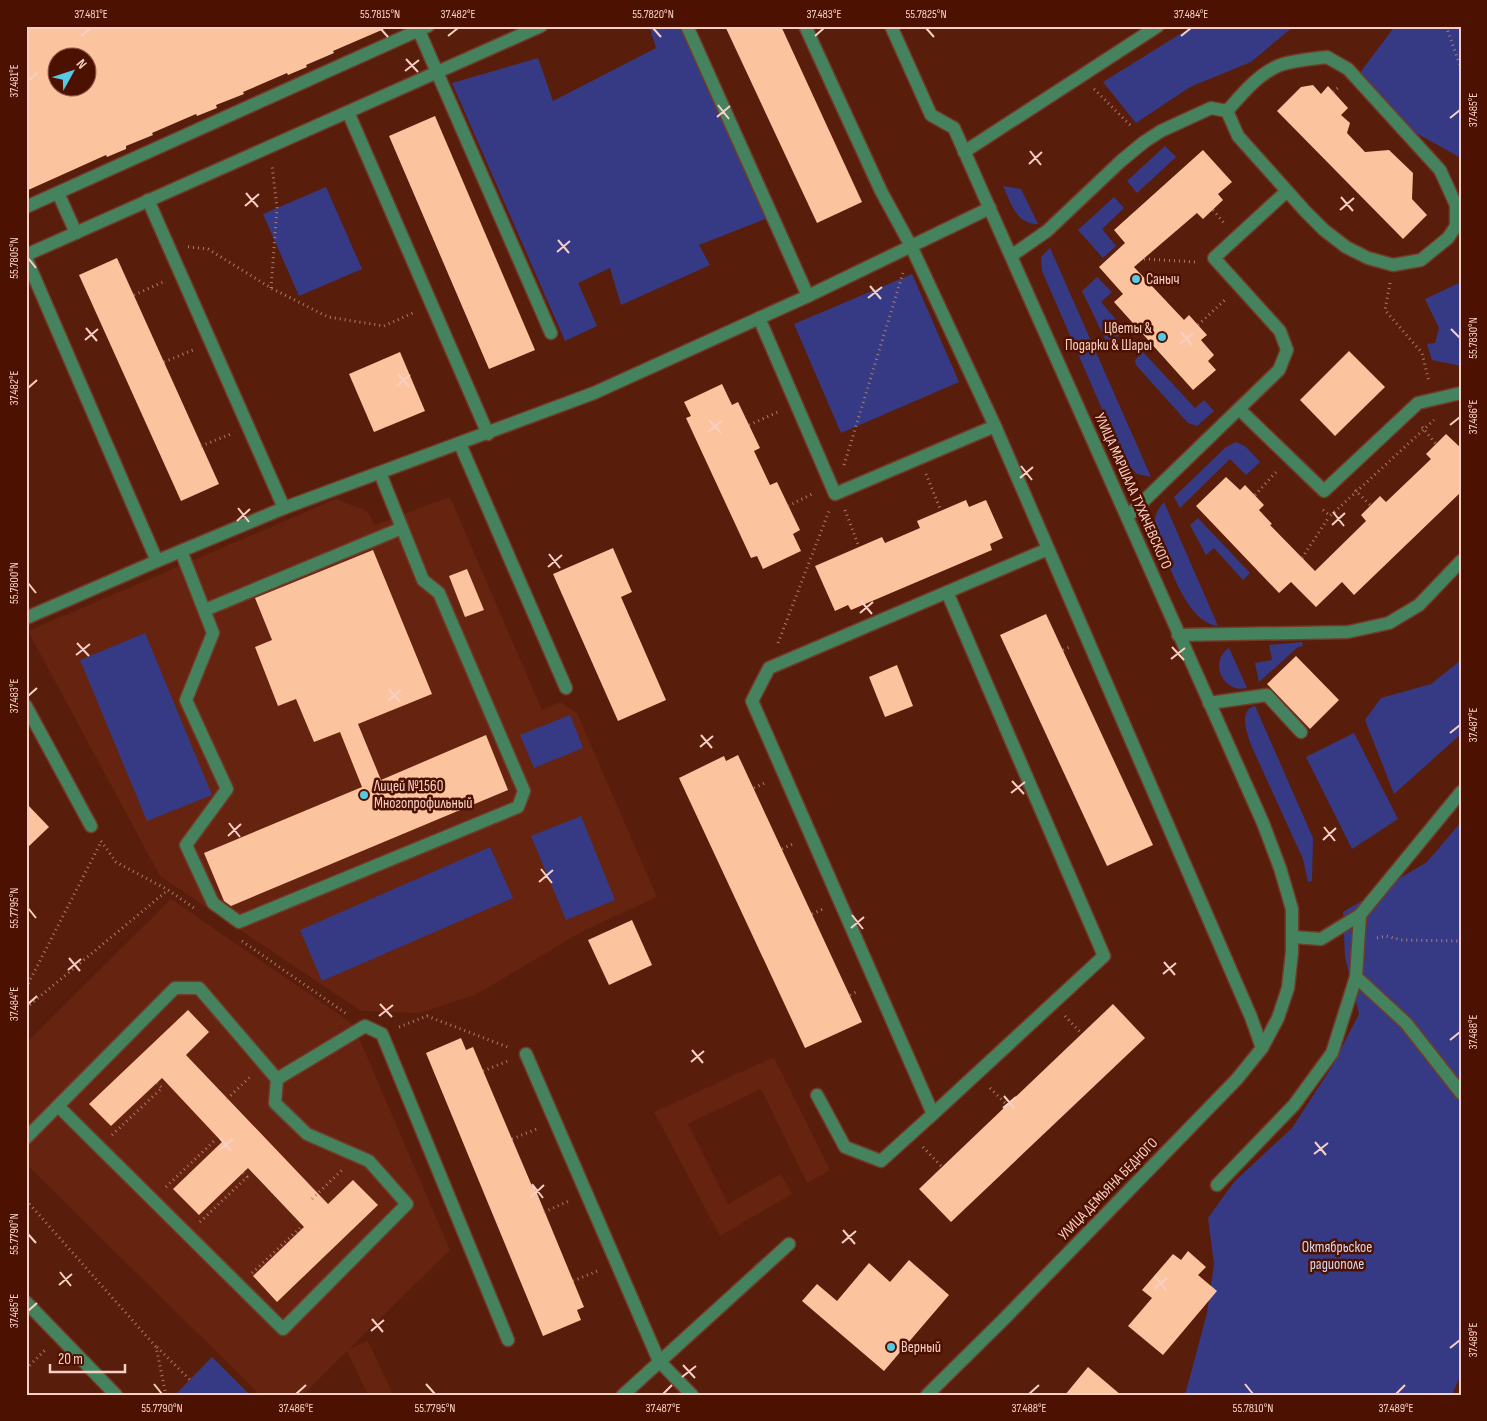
<svg xmlns="http://www.w3.org/2000/svg" width="1487" height="1421" viewBox="0 0 1487 1421" font-family="'Sofia Sans Condensed',sans-serif">
<style>
.built{fill:#66230f}
.green{fill:#363a85}
.building{fill:#fbc49e;fill-rule:evenodd}
.lines{fill:none;stroke-linecap:round;stroke-linejoin:round}
.minor-casing{stroke:#723a29;stroke-width:15}
.path{stroke:#ac7c6d;stroke-width:3;stroke-dasharray:1 4;stroke-linecap:butt}
.minor{stroke:#44835e;stroke-width:12}
.ticks{fill:none;stroke:#f7d0c5;stroke-width:2}
.poi-dot{fill:#58c8e4;stroke:#4d1101;stroke-width:2}
.labels{text-anchor:middle;dominant-baseline:central;stroke-width:5;stroke-linejoin:round;paint-order:stroke}
.poi-label{font-size:15px;fill:#f7d0c5;stroke:#4d1101;text-anchor:start}
.street-label{font-size:15px;fill:#f7d0c5;stroke:#4d1101}
.park-label{font-size:15px;fill:#d4d9f1;stroke:#4d1101}
.neatline{fill:none;stroke:#f7d0c5;stroke-width:2}
.ticks-label{font-size:12px;text-anchor:middle;fill:#f7d0c5}
</style>
<rect width="100%" height="100%" fill="#591d0b"/>
<g class="built">
<path d="M450,497L542,710L560,702L577,713L657,897L583,931L477,994L420,1013L361,1011L160,876L28,631L336,499L367,511L375,525Z"/>
<path d="M171,899L353,1024L450,1250L349,1349L368,1341L393,1395H368L347,1351L303,1395H260L26,1164V1043Z"/>
<path d="M774,1057L830,1170L807,1183L761,1089L688,1124L728,1204L781,1174L792,1194L720,1236L654,1112Z"/>
</g>
<g class="green">
<path d="M649,26H682L768,218L699,245L710,265L621,305L610,268L578,283L597,326L565,341L452,83L538,58L553,101L656,48Z"/>
<path d="M1193,26H1294L1251,62L1190,87L1136,123L1103,82Z"/>
<path d="M1395,26H1461V158L1416,133L1359,74Z"/>
<path d="M1165,146L1176,157L1137,193L1127,181Z"/>
<path d="M1003,186L1021,189L1038,224C1016,224 1011,203 1003,186Z"/>
<path d="M326,187L362,269L299,296L263,214Z"/>
<path d="M1114,197L1124,208L1102,229L1116,246L1103,258L1078,230Z"/>
<path d="M1050,248L1151,477L1137,474L1125,462L1042,271L1041,257Z"/>
<path d="M912,274L959,382L841,433L794,324Z"/>
<path d="M1097,277L1112,292L1101,302L1125,330L1108,345L1082,291Z"/>
<path d="M1461,282V366L1432,360L1427,344L1435,343L1439,328L1425,299Z"/>
<path d="M1143,352L1195,408L1204,400L1214,411L1197,426L1188,423L1136,365L1135,360Z"/>
<path d="M1236,442L1245,446L1260,462L1246,475L1230,459L1180,508L1174,497L1226,447Z"/>
<path d="M1164,502L1218,626C1186,622 1170,565 1158,539C1153,523 1153,514 1164,502Z"/>
<path d="M1198,518L1250,573L1243,580L1214,548L1206,555L1190,525Z"/>
<path d="M145,633L212,795L147,821L80,660Z"/>
<path d="M1302,642L1303,646L1298,647L1259,682L1255,663L1272,660L1269,645Z"/>
<path d="M1229,648L1247,688C1223,694 1208,661 1229,648Z"/>
<path d="M1461,660V734L1394,794L1365,720L1381,698L1431,684Z"/>
<path d="M1255,706L1313,838L1312,881L1308,882L1303,859L1251,745C1247,733 1238,710 1255,706Z"/>
<path d="M570,715L583,748L534,768L520,735Z"/>
<path d="M1354,733L1398,819L1352,849L1306,757Z"/>
<path d="M581,816L615,900L566,920L531,836Z"/>
<path d="M1461,822V1374L1452,1395H1185L1207,1313L1214,1264L1208,1218L1234,1182L1292,1128L1331,1068L1359,1014L1345,957L1343,912L1427,862Z"/>
<path d="M490,847L513,898L322,981L300,930Z"/>
<path d="M212,1357L250,1395L176,1394Z"/>
</g>
<g class="building">
<path d="M26,26H391L333,51L334,53L306,65L307,67L288,75L287,73L243,92L244,94L216,105L217,108L197,116L196,114L152,133L153,135L126,146V149L107,157L106,155L26,191ZM58,58H88V88H58Z"/>
<path d="M725,26H781L862,202L817,223Z"/>
<path d="M1313,85L1321,94L1328,86L1348,108L1341,115L1350,123L1347,133L1365,152L1389,150L1413,173L1412,199L1427,215L1403,239L1277,111L1301,87Z"/>
<path d="M435,116L535,350L489,369L389,136Z"/>
<path d="M1203,150L1232,182L1218,194L1223,200L1203,219L1197,213L1134,267L1184,320L1189,315L1207,335L1201,340L1214,355L1208,361L1216,370L1193,390L1114,302L1123,294L1099,267L1125,243L1114,230Z"/>
<path d="M117,258L219,484L181,501L79,275Z"/>
<path d="M1349,351L1385,387L1335,436L1300,400Z"/>
<path d="M400,352L425,411L374,432L349,374Z"/>
<path d="M722,384L732,405L738,402L760,448L754,451L770,485L777,482L800,530L793,534L801,551L763,569L757,556L751,558L686,418L691,416L684,402Z"/>
<path d="M1446,434L1461,448V492L1354,595L1342,582L1316,607L1291,582L1279,593L1196,506L1226,477L1240,490L1245,485L1264,505L1259,510L1272,524L1270,525L1315,571L1366,521L1361,515L1380,496L1386,502L1431,459L1426,454Z"/>
<path d="M966,500L969,507L986,500L1003,538L990,544L992,550L851,610L848,605L835,611L815,566L882,537L885,543L920,528L917,521Z"/>
<path d="M613,548L632,592L621,597L666,700L618,721L553,574Z"/>
<path d="M373,550L432,694L358,724L381,780L486,735L508,790L231,906L224,901L204,853L362,787L340,732L314,742L296,699L278,706L255,647L272,640L255,598Z"/>
<path d="M467,569L484,610L465,617L449,576Z"/>
<path d="M1046,614L1153,845L1107,866L1000,635Z"/>
<path d="M1296,656L1339,700L1310,729L1267,684Z"/>
<path d="M897,665L913,706L885,717L869,677Z"/>
<path d="M738,755L862,1022L805,1048L679,778L724,756L726,761Z"/>
<path d="M26,803L49,827L26,849Z"/>
<path d="M632,920L652,965L609,985L588,940Z"/>
<path d="M1113,1004L1145,1038L951,1222L919,1189Z"/>
<path d="M188,1010L209,1032L186,1055L328,1204L353,1180L378,1205L277,1302L253,1276L304,1227L248,1168L199,1215L173,1189L222,1142L162,1078L111,1126L89,1104Z"/>
<path d="M461,1038L466,1050L473,1047L532,1186H534L584,1307L577,1310L581,1320L543,1336L426,1053Z"/>
<path d="M1188,1251L1206,1267L1198,1275L1217,1291L1163,1355L1128,1326L1152,1298L1142,1290L1173,1254L1181,1260Z"/>
<path d="M909,1260L949,1295L884,1371L802,1301L817,1284L837,1301L869,1263L890,1282Z"/>
<path d="M1088,1367L1121,1395H1065Z"/>
</g>
<g class="lines">
<g class="minor-casing">
<g id="minor">
<path d="M687,26L808,296"/>
<path d="M805,26L881,191L911,246L995,426L1251,1017L1262,1048"/>
<path d="M891,26L931,115L954,128L981,189L1263,823L1280,868L1292,909V952L1288,988L1278,1018L1262,1048L1237,1079L1005,1318L927,1395"/>
<path d="M419,31L551,333"/>
<path d="M1327,57L1348,69L1440,170L1456,205V226L1448,238L1421,260L1393,265L1368,258L1346,247L1324,230L1305,211L1238,136L1227,111C1242,94 1258,74 1280,65C1295,60 1312,59 1327,57Z"/>
<path d="M348,112L488,434"/>
<path d="M964,152L1158,26"/>
<path d="M58,193L76,233"/>
<path d="M26,207L428,26"/>
<path d="M26,255L541,26"/>
<path d="M1011,256L1047,231L1121,161L1144,142L1161,131L1211,108L1227,111"/>
<path d="M26,258L157,561"/>
<path d="M759,318L835,494L995,426"/>
<path d="M1239,409L1324,491L1418,403L1461,393"/>
<path d="M460,444L566,688"/>
<path d="M284,508L594,393L808,296L990,208"/>
<path d="M1127,517L1279,370L1287,350L1280,331L1214,258L1287,191"/>
<path d="M181,551L213,633L186,700L227,789L186,845L213,903L239,922L518,807L524,791L439,593L423,580L380,473"/>
<path d="M947,592L1104,956L933,1114L752,701L769,668L1048,549"/>
<path d="M205,610L402,528"/>
<path d="M26,618L157,561L284,508L148,200"/>
<path d="M1178,635L1348,632L1389,623L1419,605L1461,561"/>
<path d="M1209,703L1267,695L1301,732"/>
<path d="M26,706L91,826"/>
<path d="M1292,937L1321,939L1360,915"/>
<path d="M1356,977L1406,1023L1461,1093"/>
<path d="M526,1054L659,1361L692,1395"/>
<path d="M817,1095L845,1147L881,1161L933,1114"/>
<path d="M58,1106L283,1329L407,1204L369,1161L307,1134L275,1103L277,1079"/>
<path d="M26,1138L175,988H199L277,1079L365,1026L382,1034L508,1340"/>
<path d="M1217,1185L1294,1105L1332,1053L1356,977L1360,915L1461,792"/>
<path d="M26,1302L116,1395"/>
<path d="M623,1395L789,1244"/>
</g>
</g>
<g class="path">
<path d="M1446,26L1461,68"/>
<path d="M1094,89L1132,127"/>
<path d="M1333,92L1340,86"/>
<path d="M1213,210L1224,223"/>
<path d="M188,247L208,249L271,288L328,317L384,326L415,312"/>
<path d="M1144,259L1196,262"/>
<path d="M1390,283L1385,310L1422,353L1429,382"/>
<path d="M271,288L277,208L272,165"/>
<path d="M134,295L163,282"/>
<path d="M1198,325L1227,298"/>
<path d="M164,362L193,350"/>
<path d="M749,425L778,412"/>
<path d="M1422,427L1436,444"/>
<path d="M201,446L231,434"/>
<path d="M844,465L903,273"/>
<path d="M926,474L941,511"/>
<path d="M1355,490L1371,506"/>
<path d="M1255,495L1277,471"/>
<path d="M788,506L814,493"/>
<path d="M845,510L859,547"/>
<path d="M1323,510L1330,516L1434,420"/>
<path d="M1302,558L1329,517"/>
<path d="M778,643L829,511"/>
<path d="M1063,650L1072,646"/>
<path d="M754,788L767,782"/>
<path d="M101,841L116,862L168,890L194,908"/>
<path d="M782,849L795,843"/>
<path d="M812,914L823,909"/>
<path d="M1377,938L1386,936L1402,940L1461,941"/>
<path d="M242,941L348,1015"/>
<path d="M26,988L101,842"/>
<path d="M850,995L858,991"/>
<path d="M26,1008L168,890"/>
<path d="M1065,1016L1082,1034"/>
<path d="M399,1027L427,1016L510,1048"/>
<path d="M483,1071L508,1061"/>
<path d="M990,1088L1007,1105"/>
<path d="M227,1099L250,1077"/>
<path d="M112,1135L162,1088L157,1083"/>
<path d="M512,1139L539,1128"/>
<path d="M923,1147L942,1167"/>
<path d="M166,1187L214,1141"/>
<path d="M312,1199L342,1170"/>
<path d="M26,1200L156,1347L166,1395"/>
<path d="M544,1212L569,1201"/>
<path d="M200,1222L247,1177L243,1173"/>
<path d="M252,1273L300,1228"/>
<path d="M573,1281L600,1270"/>
<path d="M157,1347L190,1380"/>
<path d="M26,1369L46,1349"/>
</g>
<use href="#minor" class="minor"/>
</g>
<path class="ticks" d="M380,28L388,37M653,28L661,37M926,28L934,37M81,36L91,28M448,36L458,28M815,36L824,28M1181,36L1191,28M406,59L418,72M405,71L419,60M28,81L37,73M718,105L729,119M717,117L730,106M1450,118L1460,110M1030,151L1041,165M1029,164L1042,152M246,193L258,207M1341,197L1353,211M245,206L259,194M1340,210L1354,198M558,240L569,253M557,252L570,241M28,258L36,268M870,286L881,299M868,298L882,287M86,328L97,341M1451,329L1460,338M1181,332L1192,345M85,340L98,329M1180,344L1193,333M398,374L409,387M397,386L410,375M28,388L37,380M709,420L721,433M1450,425L1460,417M708,432L722,421M1021,466L1032,480M1020,478L1033,467M238,508L249,522M1333,512L1344,526M237,521L250,509M1332,525L1345,513M549,554L560,568M548,567L562,555M28,583L36,593M861,601L872,614M860,613L873,602M77,643L89,656M1172,647L1184,660M76,655L90,644M1171,659L1185,648M389,689L400,702M28,696L37,688M388,701L401,690M1450,733L1460,725M701,735L712,748M700,747L713,736M1012,781L1024,794M1011,793L1025,782M229,823L240,837M1324,827L1335,841M228,836L241,824M1323,840L1336,828M541,869L552,883M539,882L553,870M28,908L36,918M852,915L863,929M851,928L864,917M69,958L80,971M1164,962L1175,975M68,970L81,959M1163,974L1176,963M28,1004L37,996M380,1004L392,1017M379,1016L393,1005M1450,1040L1460,1032M692,1050L703,1063M691,1062L704,1051M1004,1096L1015,1109M1003,1108L1016,1097M220,1138L231,1151M1315,1142L1326,1155M219,1150L233,1139M1314,1154L1328,1143M532,1184L543,1198M531,1197L544,1185M843,1230L855,1244M28,1234L36,1243M842,1243L856,1231M60,1272L71,1286M1155,1276L1166,1290M59,1285L72,1274M1154,1289L1167,1278M28,1311L37,1303M372,1319L383,1332M371,1331L384,1320M1450,1348L1460,1340M683,1365L695,1378M682,1377L696,1366M154,1384L162,1394M426,1384L435,1394M1245,1384L1253,1394M296,1394L306,1385M663,1394L672,1385M1029,1394L1039,1385M1396,1394L1405,1385"/>
<g class="poi-dot">
<circle cx="1136" cy="279" r="5"/>
<circle cx="1162" cy="337" r="5"/>
<circle cx="364" cy="795" r="5"/>
<circle cx="891" cy="1347" r="5"/>
</g>
<g class="labels">
<g class="poi-label">
<text x="1146" y="279">Саныч</text>
<text x="1152" y="328" text-anchor="end">Цветы &amp;<tspan x="1152" dy="17">Подарки &amp; Шары</tspan></text>
<text x="374" y="786">Лицей №1560<tspan x="374" dy="17">Многопрофильный</tspan></text>
<text x="901" y="1347">Верный</text>
</g>
<g class="street-label">
<text transform="translate(1133 491) rotate(66)">УЛИЦА МАРШАЛА ТУХАЧЕВСКОГО</text>
<text transform="translate(1108 1189) rotate(-46)">УЛИЦА ДЕМЬЯНА БЕДНОГО</text>
</g>
<g class="park-label">
<text x="1337" y="1247">Октябрьское<tspan x="1337" dy="17">радиополе</tspan></text>
</g>
</g>
<rect width="1487" height="1421" fill="none" stroke="#4d1101" stroke-width="55"/>
<g transform="translate(72 72) rotate(50)"><circle r="24" fill="#4d1101" stroke="#915d4f"/>
<path d="M0-4L9 19L0 12L-9 19Z" fill="#58c8e4"/>
<text y="-8" font-size="14" font-weight="bold" text-anchor="middle" fill="#f7d0c5">N</text>
</g>
<path d="M50 1364v8h75v-8" fill="none" stroke="#f7d0c5" stroke-width="2.5"/>
<text x="58" y="1364" font-size="15" fill="#f7d0c5" stroke="#4d1101" stroke-width="4" paint-order="stroke">20 m</text>
<rect x="28" y="28" width="1432" height="1366" class="neatline"/>
<g class="ticks-label">
<text x="91" y="18">37.481°E</text>
<text x="380" y="18">55.7815°N</text>
<text x="458" y="18">37.482°E</text>
<text x="653" y="18">55.7820°N</text>
<text x="824" y="18">37.483°E</text>
<text x="926" y="18">55.7825°N</text>
<text x="1191" y="18">37.484°E</text>
<text transform="translate(14 81) rotate(-90)" y="4">37.481°E</text>
<text transform="translate(1473 110) rotate(-90)" y="4">37.485°E</text>
<text transform="translate(14 258) rotate(-90)" y="4">55.7805°N</text>
<text transform="translate(1473 338) rotate(-90)" y="4">55.7830°N</text>
<text transform="translate(14 388) rotate(-90)" y="4">37.482°E</text>
<text transform="translate(1473 417) rotate(-90)" y="4">37.486°E</text>
<text transform="translate(14 583) rotate(-90)" y="4">55.7800°N</text>
<text transform="translate(14 696) rotate(-90)" y="4">37.483°E</text>
<text transform="translate(1473 725) rotate(-90)" y="4">37.487°E</text>
<text transform="translate(14 908) rotate(-90)" y="4">55.7795°N</text>
<text transform="translate(14 1004) rotate(-90)" y="4">37.484°E</text>
<text transform="translate(1473 1032) rotate(-90)" y="4">37.488°E</text>
<text transform="translate(14 1234) rotate(-90)" y="4">55.7790°N</text>
<text transform="translate(14 1311) rotate(-90)" y="4">37.485°E</text>
<text transform="translate(1473 1340) rotate(-90)" y="4">37.489°E</text>
<text x="162" y="1412">55.7790°N</text>
<text x="296" y="1412">37.486°E</text>
<text x="435" y="1412">55.7795°N</text>
<text x="663" y="1412">37.487°E</text>
<text x="1029" y="1412">37.488°E</text>
<text x="1253" y="1412">55.7810°N</text>
<text x="1396" y="1412">37.489°E</text>
</g>
</svg>
